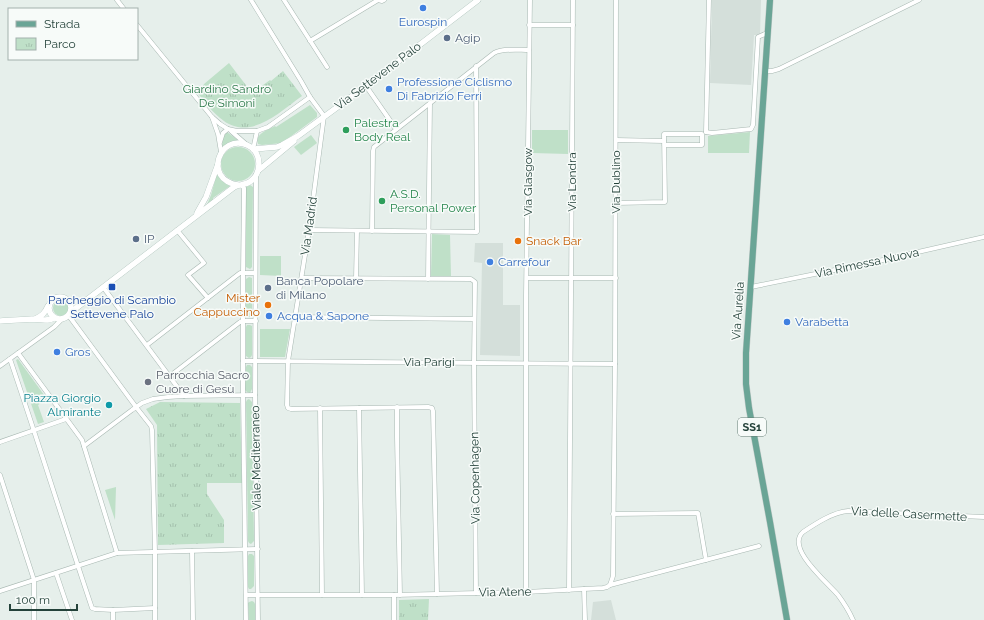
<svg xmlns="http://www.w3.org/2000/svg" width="984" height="620" viewBox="0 0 984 620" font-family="Raleway,sans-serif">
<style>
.built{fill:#d4dfda}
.green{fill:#bfe0c8}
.park{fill:url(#park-tufts)}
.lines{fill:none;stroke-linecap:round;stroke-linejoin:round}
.street-casing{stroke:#a8b8b2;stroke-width:5}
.secondary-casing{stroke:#a4bbb3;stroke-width:6}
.primary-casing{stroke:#c2cac8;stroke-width:7}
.street{stroke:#fff;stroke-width:4}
.secondary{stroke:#fff;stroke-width:5.5}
.primary{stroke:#6aa596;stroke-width:6}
.shop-dot{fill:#3f7fe0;stroke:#f7fbf9;stroke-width:1.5}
.service-dot{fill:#5c6f8a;stroke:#f7fbf9;stroke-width:1.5}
.leisure-dot{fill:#2e9e5b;stroke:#f7fbf9;stroke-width:1.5}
.food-dot{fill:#e8710a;stroke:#f7fbf9;stroke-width:1.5}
.transit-dot{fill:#1a4fb4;stroke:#f7fbf9;stroke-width:1.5}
.worship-dot{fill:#6b7280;stroke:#f7fbf9;stroke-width:1.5}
.culture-dot{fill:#0f9aa8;stroke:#f7fbf9;stroke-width:1.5}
.labels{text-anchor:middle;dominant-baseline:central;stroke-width:3;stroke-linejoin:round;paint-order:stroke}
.shield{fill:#f7fbf9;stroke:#637a73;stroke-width:1}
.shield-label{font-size:11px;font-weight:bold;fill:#24423a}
.shop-label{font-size:12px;fill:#366cbe;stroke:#f7fbf9;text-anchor:start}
.service-label{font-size:12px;fill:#4e5e75;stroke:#f7fbf9;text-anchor:start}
.street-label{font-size:12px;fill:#24423a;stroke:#f7fbf9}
.park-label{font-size:12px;fill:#2d7a4b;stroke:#f7fbf9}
.leisure-label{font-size:12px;fill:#27864d;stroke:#f7fbf9;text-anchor:start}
.food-label{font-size:12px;fill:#c56008;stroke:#f7fbf9;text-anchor:start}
.transit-label{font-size:12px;fill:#164399;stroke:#f7fbf9}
.worship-label{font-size:12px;fill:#5b616d;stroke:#f7fbf9;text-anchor:start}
.culture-label{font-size:12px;fill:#0d838f;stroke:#f7fbf9;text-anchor:end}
</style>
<defs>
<pattern id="park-tufts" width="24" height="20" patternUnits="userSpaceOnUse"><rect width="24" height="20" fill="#bfe0c8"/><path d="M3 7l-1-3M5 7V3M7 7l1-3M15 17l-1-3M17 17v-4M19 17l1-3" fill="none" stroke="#a4c1ad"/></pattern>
</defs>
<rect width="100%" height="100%" fill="#e6efeb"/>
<g class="built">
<path d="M712,0H761L760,35H754L751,85L710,83Z"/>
<path d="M475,243H503V305H520V356L480,355L482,263L474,262Z"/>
<path d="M611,600L616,620H591L593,602Z"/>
</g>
<g class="green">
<path d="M310,105L317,113V117L282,143L262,145L258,144C255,133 268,130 275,126L276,127Z"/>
<path d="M532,130H568V154L532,153Z"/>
<path d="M227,132L239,141L230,142L222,147C223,141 221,135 227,132Z"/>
<path d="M750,132L749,153H708V136Z"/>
<path d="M311,135L317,143L301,155L294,147Z"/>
<circle cx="238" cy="164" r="17"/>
<path d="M217,173L221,180L230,186L213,198V202L206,207L211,195Z"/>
<path d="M250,185L253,187L252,267L250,269L246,267V187Z"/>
<path d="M432,234L450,235L451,276H431Z"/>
<path d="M260,256H281V276L260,275Z"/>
<path d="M249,277L252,278V315L251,317H248L246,315V279Z"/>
<circle cx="61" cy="308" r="8"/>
<path d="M247,325H250L252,326V355L251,357L249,358L246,356V327Z"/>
<path d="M260,329H290L285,357H260Z"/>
<path d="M18,359L47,399L38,405L44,422L38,424L16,360Z"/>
<path d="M247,365H250L252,367V389L250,393L247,392L245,390L246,367Z"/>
<path d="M249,399L252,402L254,541L251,544L249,543L248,541L246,402L247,400Z"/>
<path d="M116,487L115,520L105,490Z"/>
<path d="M249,554H252L254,556V586L251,589H249L248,587V556Z"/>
<path d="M252,601L254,602L255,604V620H249L248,603L249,602Z"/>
</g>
<g class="park">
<path d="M229,63L252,93L270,80L271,81L283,71L302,96C278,113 249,143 220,118C210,110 203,99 195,90L199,87L203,86L204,84Z"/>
<path d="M160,402L240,403L242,483H207V494L224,520V543L158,545L157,425L146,409Z"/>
<path d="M429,599L428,620H399V600Z"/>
</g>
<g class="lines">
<g class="street-casing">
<g id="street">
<path d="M117,0L124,9"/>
<path d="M251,0L301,81L310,97L324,116L309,230L288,361L287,405L288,408L291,409L428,407L432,408L433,411L437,594"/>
<path d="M284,0L327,67"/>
<path d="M137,25L212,117L220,124L228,129L237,131H257L268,127L310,97"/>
<path d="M529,25H573"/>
<path d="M310,41L378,0L382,1L384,0"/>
<path d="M765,71H772L779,69L919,0"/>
<path d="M366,86L396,129"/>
<path d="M212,117L218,134L221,152"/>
<path d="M231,131L247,145"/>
<path d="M706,132L712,133L751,129L753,125L758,37L767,33"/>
<path d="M706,132L709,0"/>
<path d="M616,140L664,141"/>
<path d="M220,142L223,133L228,129"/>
<path d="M252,148L254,145L257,131"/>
<path d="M256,176L255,395L258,620"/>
<path d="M241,185L244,188V192L243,273V396L246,620"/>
<path d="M616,203L665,202L664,134H702V145H664"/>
<path d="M177,230L204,263L188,275L208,298"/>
<path d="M309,230L477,232L476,66"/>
<path d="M372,231L373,151L374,147L494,53C503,48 518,50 529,50"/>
<path d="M302,278L471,279L475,282L474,363L476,593"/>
<path d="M527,278H616"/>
<path d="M356,279L357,231"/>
<path d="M428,279L430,103"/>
<path d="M103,287L184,396"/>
<path d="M751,287L874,262L984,237"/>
<path d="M69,316L136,407L151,426L152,430L155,552V620"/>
<path d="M295,317L474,319"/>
<path d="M147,345L240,273H255"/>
<path d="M18,353L82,440L117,553"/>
<path d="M10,359C38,441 64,525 92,608L95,609L113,610L155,608"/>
<path d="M243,361L615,364"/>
<path d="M0,366L54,327L62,319"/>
<path d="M170,376L240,322L243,321H256"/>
<path d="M397,407V437L400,595"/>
<path d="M320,408L322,595"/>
<path d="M359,408L362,595"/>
<path d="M0,442L66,419"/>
<path d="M84,446L132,410L142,403L153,399L168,397L184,396L255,395"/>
<path d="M0,475L34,580V620"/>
<path d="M613,514L698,513L706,560"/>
<path d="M192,551L193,620"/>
<path d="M56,573L72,620"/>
<path d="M610,585L613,576L615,364L616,0"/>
<path d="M584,589L585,620"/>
<path d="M569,590L573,0"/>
<path d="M0,591L117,553L258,549"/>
<path d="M526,592V296L530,0"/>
<path d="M246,595H394L526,592L603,588L607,587L610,585L759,546"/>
<path d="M394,595V620"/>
<path d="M113,610V620"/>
<path d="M853,620C849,611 844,603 838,595C828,583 785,548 803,532C815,524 833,512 848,511L984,517"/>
</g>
</g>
<g class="secondary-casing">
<g id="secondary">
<path d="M253,149L277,147L282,145L298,136L366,86L478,0"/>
<path d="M259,170L294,141"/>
<path d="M197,213L206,197L218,164"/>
<circle cx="60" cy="308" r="11"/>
<path d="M71,312L234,187C240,184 246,185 251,181C263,171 261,151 247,145C220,133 202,179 238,185"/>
<path d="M35,319C42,316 45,313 48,306"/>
<path d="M0,321C11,320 22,320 32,319C40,319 47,322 54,318"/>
</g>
</g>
<g class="primary-casing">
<path id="primary" d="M770,0L746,353V384L749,408L770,522L787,620"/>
</g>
<use href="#street" class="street"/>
<use href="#secondary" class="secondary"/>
<use href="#primary" class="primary"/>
</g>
<g class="shop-dot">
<circle cx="423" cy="8" r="4"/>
<circle cx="389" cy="89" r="4"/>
<circle cx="490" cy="262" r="4"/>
<circle cx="269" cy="316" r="4"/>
<circle cx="787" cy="322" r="4"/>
<circle cx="57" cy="352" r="4"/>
</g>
<g class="service-dot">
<circle cx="447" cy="38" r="4"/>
<circle cx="136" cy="239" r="4"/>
<circle cx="268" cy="288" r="4"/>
</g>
<g class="leisure-dot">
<circle cx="346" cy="130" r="4"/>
<circle cx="382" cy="201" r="4"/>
</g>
<g class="food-dot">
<circle cx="518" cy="241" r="4"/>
<circle cx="268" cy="305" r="4"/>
</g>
<rect class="transit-dot" x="108" y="283" width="8" height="8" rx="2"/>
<circle class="worship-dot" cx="148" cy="382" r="4"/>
<circle class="culture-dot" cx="109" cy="405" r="4"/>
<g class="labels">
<rect class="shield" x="738" y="418" width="28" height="18" rx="3"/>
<g class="shield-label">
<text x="752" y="427">SS1</text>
</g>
<g class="shop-label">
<text x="423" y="22" text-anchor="middle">Eurospin</text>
<text x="397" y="82">Professione Ciclismo<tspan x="397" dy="14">Di Fabrizio Ferri</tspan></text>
<text x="498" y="262">Carrefour</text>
<text x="277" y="316">Acqua &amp; Sapone</text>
<text x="795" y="322">Varabetta</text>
<text x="65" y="352">Gros</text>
</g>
<g class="service-label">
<text x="455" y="38">Agip</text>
<text x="144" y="239">IP</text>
<text x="276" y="281">Banca Popolare<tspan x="276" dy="14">di Milano</tspan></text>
</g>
<g class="street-label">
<text transform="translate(378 76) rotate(-37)">Via Settevene Palo</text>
<text transform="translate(528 182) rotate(-90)">Via Glasgow</text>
<text transform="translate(572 182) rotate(-90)">Via Londra</text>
<text transform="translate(616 182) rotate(-90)">Via Dublino</text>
<text transform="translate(309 226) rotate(-82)">Via Madrid</text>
<text transform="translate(867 263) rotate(-12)">Via Rimessa Nuova</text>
<text transform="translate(738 311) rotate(-86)">Via Aurelia</text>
<text x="429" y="362">Via Parigi</text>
<text transform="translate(256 458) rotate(-91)">Viale Mediterraneo</text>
<text transform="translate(475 478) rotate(-91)">Via Copenhagen</text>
<text transform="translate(909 514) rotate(3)">Via delle Casermette</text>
<text transform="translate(505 592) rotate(-1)">Via Atene</text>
</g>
<g class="park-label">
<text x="227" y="89">Giardino Sandro<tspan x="227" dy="14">De Simoni</tspan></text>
</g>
<g class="leisure-label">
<text x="354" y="123">Palestra<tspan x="354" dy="14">Body Real</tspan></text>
<text x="390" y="194">A.S.D.<tspan x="390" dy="14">Personal Power</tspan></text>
</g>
<g class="food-label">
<text x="526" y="241">Snack Bar</text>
<text x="260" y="298" text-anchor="end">Mister<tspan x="260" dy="14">Cappuccino</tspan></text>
</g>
<g class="transit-label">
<text x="112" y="300">Parcheggio di Scambio<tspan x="112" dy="14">Settevene Palo</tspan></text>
</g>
<g class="worship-label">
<text x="156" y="375">Parrocchia Sacro<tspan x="156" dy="14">Cuore di Gesù</tspan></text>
</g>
<g class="culture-label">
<text x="101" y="398">Piazza Giorgio<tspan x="101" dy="14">Almirante</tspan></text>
</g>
</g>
<rect x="8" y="8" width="130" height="52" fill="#f7fbf9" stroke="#a3b1ad"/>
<rect x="16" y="21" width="20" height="6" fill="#6aa596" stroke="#a3b1ad"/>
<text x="44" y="28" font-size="12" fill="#24423a">Strada</text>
<rect x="16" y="38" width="20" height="12" fill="url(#park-tufts)" stroke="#a3b1ad"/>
<text x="44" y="48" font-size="12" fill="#24423a">Parco</text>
<path d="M10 604v6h67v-6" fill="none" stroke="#24423a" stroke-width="2"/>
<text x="16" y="604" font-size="12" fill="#24423a" stroke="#f7fbf9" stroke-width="3" paint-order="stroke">100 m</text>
</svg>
